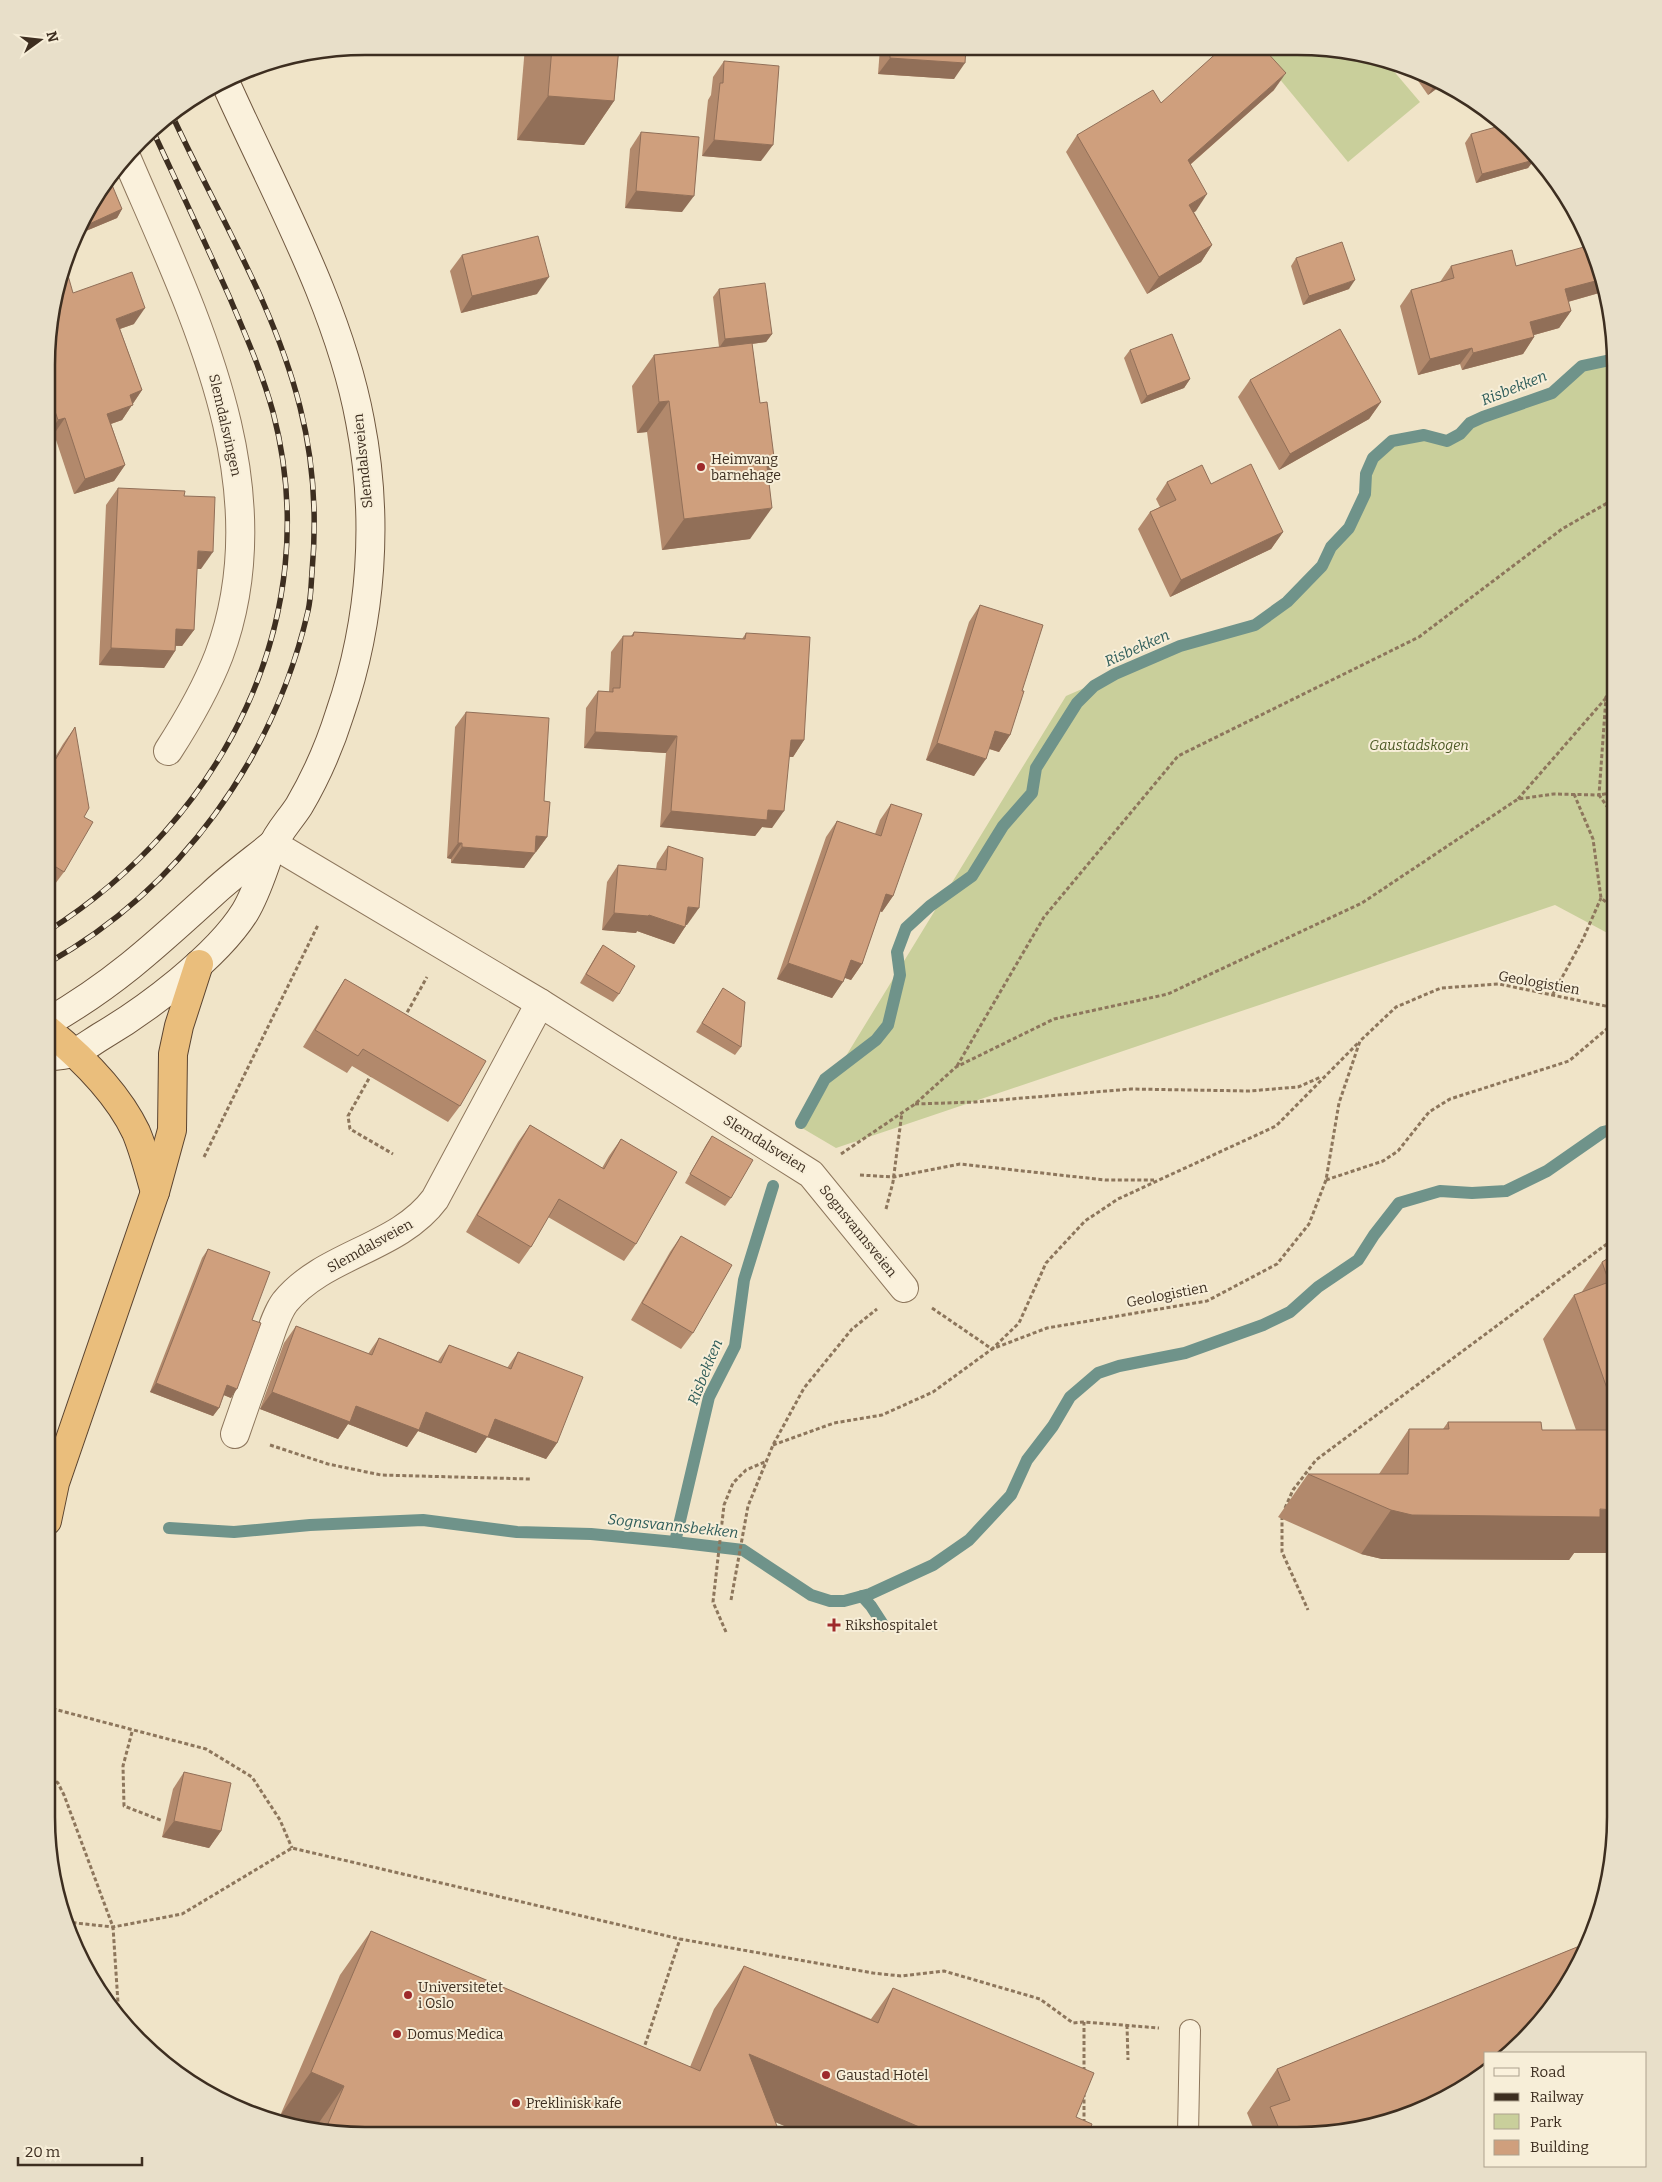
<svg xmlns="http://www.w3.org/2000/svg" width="1662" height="2182" viewBox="0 0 1662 2182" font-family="Bitter,serif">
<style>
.green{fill:#c9cf9b}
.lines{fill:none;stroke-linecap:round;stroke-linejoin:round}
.stream{stroke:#6f938a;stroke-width:12}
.service-casing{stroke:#8d765c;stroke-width:22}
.minor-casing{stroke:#8d765c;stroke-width:30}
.secondary-casing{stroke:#6f573f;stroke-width:30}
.trunk-casing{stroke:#5b4430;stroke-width:30}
.path{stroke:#8d765c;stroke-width:3;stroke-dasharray:4 2.5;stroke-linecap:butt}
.service{stroke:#faf1dc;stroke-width:20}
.minor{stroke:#faf1dc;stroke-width:28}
.secondary{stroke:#faf1dc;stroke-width:28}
.trunk{stroke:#eabe7c;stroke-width:28}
.rail-casing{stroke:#3d2e20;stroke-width:5.5}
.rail{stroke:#f7eed8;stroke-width:4;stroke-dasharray:11;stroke-linecap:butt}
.wall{fill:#b2896c}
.shaded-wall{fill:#916f58}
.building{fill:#cf9f7d;stroke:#916f58}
.poi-dot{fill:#9e2a2b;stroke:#f7eed8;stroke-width:2}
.labels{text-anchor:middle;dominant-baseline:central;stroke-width:4;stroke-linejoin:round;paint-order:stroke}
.street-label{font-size:14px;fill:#3d2e20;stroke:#f7eed8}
.poi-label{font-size:14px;fill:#3d2e20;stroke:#f7eed8;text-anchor:start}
.park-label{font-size:14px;font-style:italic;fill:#4d5a26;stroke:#f7eed8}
.water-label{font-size:15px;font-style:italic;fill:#2f5d5a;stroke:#f7eed8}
.rim{fill:none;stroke:#3d2e20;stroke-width:2.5}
</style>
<rect width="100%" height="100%" fill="#f0e4c8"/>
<g class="green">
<path d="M1255,49H1339L1386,62L1420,102L1348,162Z"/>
<path d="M1615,359V937L1555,905L836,1148L802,1128L1066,696L1180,646L1255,625L1287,602L1322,566L1331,547L1349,529L1365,494L1366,474L1373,458L1392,441L1424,435L1447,441L1460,434L1470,423L1483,417L1552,393L1582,366Z"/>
</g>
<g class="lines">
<g class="stream">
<path d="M801,1123L825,1079L876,1040L888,1025L900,975L897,952L906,928L930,906L972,876L1003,826L1032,793L1036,768L1077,703L1094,686L1115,674L1180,646L1255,625L1287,602L1322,566L1331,547L1349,528L1365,494L1366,474L1373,458L1392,441L1424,435L1447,441L1460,434L1470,423L1483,417L1552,393L1582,366L1615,359"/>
<path d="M169,1528L234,1532L310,1525L423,1520L517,1532L591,1534L675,1542L743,1550L811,1595L830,1601H844L870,1594L933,1565L969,1540L1011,1495L1027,1460L1053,1426L1070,1397L1098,1373L1119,1366L1185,1353L1263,1325L1290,1312L1318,1287L1358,1260L1374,1235L1399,1203L1440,1191L1472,1193L1506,1191L1547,1171L1603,1132L1615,1129"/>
<path d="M675,1542L709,1397L735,1346L744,1280L773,1186"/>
<path d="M862,1596L871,1606L884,1626"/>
</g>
<g class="service-casing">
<path id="service" d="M1188,2135L1190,2030"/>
</g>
<g class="minor-casing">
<g id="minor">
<path d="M127,159C193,313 282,486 219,655C206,689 188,720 168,751"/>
<path d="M273,844L540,1003L811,1174L904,1288"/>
<path d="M235,1434C245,1405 255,1376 266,1347C271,1333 276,1314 285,1302C324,1254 398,1249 435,1199L540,1003"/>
</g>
</g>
<g class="secondary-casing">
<g id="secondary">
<path d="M48,1022C113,985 156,945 211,895C230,877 252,861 273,844"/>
<path d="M48,1056C56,1056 67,1055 76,1052C84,1048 92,1042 100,1037C146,1010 217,957 245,912C257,892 263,870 271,849C277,833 290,820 299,806C316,777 330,745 340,713C372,620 379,518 360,421C339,307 274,191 226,84"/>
</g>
</g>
<g class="trunk-casing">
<g id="trunk">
<path d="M48,1030C82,1058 117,1092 136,1132C144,1151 149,1172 155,1192"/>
<path d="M47,1521L55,1483L155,1192L172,1130L173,1054L179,1026L199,964"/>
</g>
</g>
<g class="path">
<path d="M1574,794L1593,839L1601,898L1615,909"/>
<path d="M1518,799L1606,698"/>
<path d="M1616,819L1599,795L1616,792"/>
<path d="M1553,994L1583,939L1601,898"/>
<path d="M404,1018L427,977"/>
<path d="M957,1066L1044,917L1178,756L1419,637L1562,529L1616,498"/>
<path d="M372,1073L348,1116L350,1129L393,1154"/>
<path d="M915,1104L975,1102L1131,1089L1249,1091L1298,1087L1321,1077"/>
<path d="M841,1154L915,1104L956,1067L1054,1019L1168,994L1362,903L1518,799L1554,794L1599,795L1606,697L1616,679"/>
<path d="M204,1157L318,925"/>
<path d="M860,1175L894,1177L960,1164L1105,1180H1154"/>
<path d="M1326,1180L1383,1161L1398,1151L1429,1112L1450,1099L1569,1061L1615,1022"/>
<path d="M886,1209L893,1182L902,1112"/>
<path d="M932,1308L992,1349L1019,1323L1046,1263L1085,1221L1118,1199L1276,1126L1359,1042"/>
<path d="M270,1445L328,1464L381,1475L530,1479"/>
<path d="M773,1445L834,1423L882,1415L933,1392L992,1349L1047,1328L1207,1301L1277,1264L1309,1224L1326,1180L1339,1103L1360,1041L1396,1007L1441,988L1499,984L1615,1008"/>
<path d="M1285,1508L1293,1490L1316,1460L1615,1238"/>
<path d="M1282,1516V1552L1308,1610"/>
<path d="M731,1600L748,1506L773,1445L804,1388L852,1329L877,1309"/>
<path d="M726,1632L713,1602L724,1505L733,1483L746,1470L767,1461"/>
<path d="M46,1707L206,1749L252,1777L280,1820L292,1848"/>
<path d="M132,1732L123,1766L124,1806L163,1821"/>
<path d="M46,1773L58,1783L64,1795L113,1927L119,2018"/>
<path d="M66,1922L113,1927L182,1914L292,1848L680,1939L873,1973L901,1976L944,1971L1040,1999L1073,2023L1084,2022L1159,2028"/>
<path d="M1127,2025L1128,2060"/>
<path d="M643,2051L680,1939"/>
<path d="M1084,2071V2022"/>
<path d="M1084,2123V2095"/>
</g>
<use href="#service" class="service"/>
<use href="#minor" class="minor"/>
<use href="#secondary" class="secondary"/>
<use href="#trunk" class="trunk"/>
<g class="rail-casing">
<g id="rail">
<path d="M48,931C223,820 327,618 273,412C262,372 245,334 229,296C204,240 178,185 152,129"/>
<path d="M48,963C180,889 274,758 308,611C311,598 311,585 312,572C317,516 314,462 300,407C274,304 216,211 172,115"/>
</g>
</g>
<use href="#rail" class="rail"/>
</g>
<g class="wall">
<path d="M525,47H619L614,101L584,145L517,140Z"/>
<path d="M880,48H966L954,79L878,74Z"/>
<path d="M724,61L761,161L702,156L708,100L711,95L713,77Z"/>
<path d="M1409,68L1418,70L1443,84L1428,95Z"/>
<path d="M1274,90L1190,165L1196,211L1194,212L1212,245L1201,262L1147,294L1066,152L1077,135L1161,103Z"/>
<path d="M641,132L682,212L625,208L630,149Z"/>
<path d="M1471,134L1534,160L1528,168L1476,183L1465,143Z"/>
<path d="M89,206L122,209L117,218L81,233L80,231Z"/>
<path d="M1588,238L1605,283L1606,291L1568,302L1571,311L1559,328L1534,335V337L1523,354L1462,370L1460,364L1418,375L1400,306L1411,290L1440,282L1451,266H1516L1590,246Z"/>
<path d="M462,255L537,294L461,313L450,271Z"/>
<path d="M1296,258L1349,289L1303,305L1291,266Z"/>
<path d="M719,289L772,334L766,342L752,344L760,403L775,465L768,474L750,539L662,550L647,432L637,433L632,386L654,355L719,347L713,297Z"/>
<path d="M73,293L134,324L120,329L142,390L122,420L111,424L125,465L114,481L74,494L54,434L49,436V323Z"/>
<path d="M1130,350L1190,379L1184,388L1141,404L1124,358Z"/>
<path d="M1250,380L1381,402L1369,419L1279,470L1238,397Z"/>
<path d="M1167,482L1211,484L1283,532L1271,549L1170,597L1138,529L1150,512L1160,507L1156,499Z"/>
<path d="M118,488L184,496L201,569H197L194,630L182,646H176L175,651L164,668L99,665L106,505Z"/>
<path d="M980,605L1022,691L1010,735L999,752L989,749L974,776L926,760L969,622Z"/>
<path d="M634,632L742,639L746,633L804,740L793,757H789L772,828L762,827L755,836L660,827L666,753L584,748L586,708L598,691L609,692L611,652L623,636H631Z"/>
<path d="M466,712L544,801L547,837L536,852H535L524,868L451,863V859L447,858L455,727Z"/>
<path d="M75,727L84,817L64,872L52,888L48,886V769L63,744Z"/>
<path d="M891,804L893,896L882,912L880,911L862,964L851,980L845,978L832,998L777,979L826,837L837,821L875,834L880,820Z"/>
<path d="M668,846L687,925H686L685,927L674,944L637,931L636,933L602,930L607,882L618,865L656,869L657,863Z"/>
<path d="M603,945L619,994L613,1002L580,983L597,954Z"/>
<path d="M345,979L460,1106L448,1122L352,1066L347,1073L303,1047L334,996Z"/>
<path d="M723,988L741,1047L735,1055L696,1032Z"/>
<path d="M530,1125L602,1168L609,1156L621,1139L636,1244L624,1261L548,1217L531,1247L519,1264L466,1232L518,1142Z"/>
<path d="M712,1136L731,1198L725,1206L685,1183L706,1145Z"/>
<path d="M681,1236L693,1333L681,1349L631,1320L670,1252Z"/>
<path d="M208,1249L252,1320L231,1398L224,1395L219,1408L213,1416L150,1392L202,1258Z"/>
<path d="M1615,1254V1553H1574L1569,1560L1382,1559L1361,1554L1278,1517L1308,1474H1379L1409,1429H1443L1448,1422L1542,1430H1576L1543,1339L1574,1295L1581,1293L1602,1262Z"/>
<path d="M296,1326L368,1354L379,1338L438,1361L449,1345L507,1368L518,1352L557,1443L546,1459L487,1437L476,1453L418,1431L407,1447L348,1424L338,1439L260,1409L284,1343Z"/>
<path d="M184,1772L221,1831L209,1848L162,1837L173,1789Z"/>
<path d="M371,1931L690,2067L714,2009L744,1966L871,2019L893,1988L1076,2117L1088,2135L804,2134L775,2122L324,2133L314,2130L280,2116L340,1975Z"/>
<path d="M1587,1943L1297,2136H1250L1254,2130L1247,2113L1277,2069Z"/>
</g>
<g class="shaded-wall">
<path d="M419,46L416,50L364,47L365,46Z"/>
<path d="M438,46L456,47L455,48Z"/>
<path d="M890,58L965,63L954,79L878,74Z"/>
<path d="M1286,73L1274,90L1176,177L1188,160Z"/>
<path d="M1440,82L1443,84L1428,95L1434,86Z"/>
<path d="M548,96L614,101L584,145L517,140Z"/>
<path d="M714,140L773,145L761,161L702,156Z"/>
<path d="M1532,153H1534L1539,158L1534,160L1528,168L1476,183L1482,174Z"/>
<path d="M636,191L694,196L682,212L625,208Z"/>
<path d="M1207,194L1196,211L1178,221L1189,205Z"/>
<path d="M122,209L117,218L81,233L87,225Z"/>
<path d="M1212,245L1201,262L1147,294L1159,277Z"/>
<path d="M549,277L537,294L461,313L472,296Z"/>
<path d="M1603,279L1605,283L1606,291L1553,306L1565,289Z"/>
<path d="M1355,280L1349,289L1303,305L1309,296Z"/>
<path d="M145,308L134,324L105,334L116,319Z"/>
<path d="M1571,311L1559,328L1519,339L1530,322Z"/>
<path d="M772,334L766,342L719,348L725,339Z"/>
<path d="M1534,337L1523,354L1462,370L1473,353Z"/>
<path d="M1472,348L1460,364L1418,375L1430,359Z"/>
<path d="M1190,379L1184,388L1141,404L1147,396Z"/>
<path d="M142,390L122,420L96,429L107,414L130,395Z"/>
<path d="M669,401L647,432L637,433L659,402Z"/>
<path d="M1381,402L1369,419L1279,470L1290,454Z"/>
<path d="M65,418L54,434L49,436V434L58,420Z"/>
<path d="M125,465L114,481L74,494L85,479Z"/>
<path d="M775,465L753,496L767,466Z"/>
<path d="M772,508L750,539L662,550L684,519Z"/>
<path d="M1283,532L1271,549L1170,597L1181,580Z"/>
<path d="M198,551L213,552L201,569L186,568Z"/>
<path d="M176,629L194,630L182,646L165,645Z"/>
<path d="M53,647L48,654V648Z"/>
<path d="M111,648L175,651L164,668L99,665Z"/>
<path d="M995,731L1010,735L999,752L984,747Z"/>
<path d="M595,732L677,736L666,753L584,748Z"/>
<path d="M791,740H804L793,757L779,756Z"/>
<path d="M937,743L986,759L974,776L926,760Z"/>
<path d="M768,810L784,811L772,828L762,827L755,836L660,827L671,811Z"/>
<path d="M536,836L547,837L536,852L525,851Z"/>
<path d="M458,843H462L451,859L447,858Z"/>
<path d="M462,847L535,853L524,868L451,863Z"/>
<path d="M886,894L893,896L882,912L875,909Z"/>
<path d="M688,907L699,908L687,925L676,924Z"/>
<path d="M614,913L649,915L685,927L674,944L637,931L636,933L602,930Z"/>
<path d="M851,960L862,964L851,980L840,976Z"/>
<path d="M788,963L843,982L832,998L777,979Z"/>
<path d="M156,1383L219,1408L213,1416L150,1392Z"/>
<path d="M227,1385L237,1389L231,1398L221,1394Z"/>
<path d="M272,1392L356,1406L495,1419L557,1443L546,1459L487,1437L476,1453L418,1431L407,1447L348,1424L338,1439L260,1409Z"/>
<path d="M1391,1510H1615V1553H1574L1569,1560L1382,1559L1361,1554Z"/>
<path d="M174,1821L221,1831L209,1848L162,1837Z"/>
<path d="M749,2054L938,2135L804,2134L718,2098Z"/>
<path d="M311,2072L344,2086L314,2130L280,2116Z"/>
</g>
<g class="building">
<path d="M552,47H619L614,101L548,96Z"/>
<path d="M890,48H966L965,63L890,58Z"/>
<path d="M1221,49H1264L1286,73L1188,160L1207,194L1189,205L1212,245L1159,277L1077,135L1153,90L1161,103Z"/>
<path d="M724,61L779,66L773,145L714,140L720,83H723Z"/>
<path d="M1425,74L1440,82L1434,86Z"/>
<path d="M1503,125L1534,153H1532L1534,160L1482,174L1471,134Z"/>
<path d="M641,132L699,137L694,196L636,191Z"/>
<path d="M110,180L122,209L87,225L84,219L89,206Z"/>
<path d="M538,236L549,277L472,296L462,255Z"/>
<path d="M1342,242L1355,280L1309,296L1296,258Z"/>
<path d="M1591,245L1603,279L1565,289L1571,311L1530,322L1534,337L1473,353L1472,348L1430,359L1411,290L1454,278L1451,266L1512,250L1516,266Z"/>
<path d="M67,272L73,293L132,272L145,308L116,319L142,390L130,395L133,405L107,414L125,465L85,479L65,418L58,420L49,394V323Z"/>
<path d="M765,283L772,334L725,339L719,289Z"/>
<path d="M1340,329L1381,402L1290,454L1250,380Z"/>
<path d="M1172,334L1190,379L1147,396L1130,350Z"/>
<path d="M752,343L760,403L767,402L775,465L767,466L772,508L684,519L669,401L659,402L654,355Z"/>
<path d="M1251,464L1283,532L1181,580L1150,512L1176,500L1167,482L1202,465L1211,484Z"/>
<path d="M118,488L185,491L184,496L215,497L213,552L198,551L194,630L176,629L175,651L111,648Z"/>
<path d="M980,605L1043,625L1022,691H1024L1010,735L995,731L986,759L937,743Z"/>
<path d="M48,620L53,647L48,648Z"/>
<path d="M634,632L745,639L746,633L810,637L804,740H791L784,811L768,810L767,820L671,811L677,736L595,732L598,691L613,692V688H620L623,636H633Z"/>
<path d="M466,712L549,718L544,801L550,802L547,837L536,836L535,853L462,847V843H458Z"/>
<path d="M75,727L89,808L84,817L93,822L64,872L48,862V772Z"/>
<path d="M891,804L922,814L893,896L886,894L862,964L851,960L843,982L788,963L837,821L881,836Z"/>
<path d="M668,846L703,858L699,908L688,907L685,927L649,915L648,916L614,913L618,865L666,870Z"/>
<path d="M603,945L635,966L619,994L586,974Z"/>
<path d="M345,979L486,1061L460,1106L363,1049L358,1056L315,1030Z"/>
<path d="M723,988L745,1002L741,1047L702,1023Z"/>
<path d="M530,1125L604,1169L621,1139L677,1172L636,1244L559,1199L531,1247L477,1215Z"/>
<path d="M712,1136L753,1160L731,1198L690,1174Z"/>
<path d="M681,1236L732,1265L693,1333L642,1303Z"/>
<path d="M208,1249L270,1272L252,1320L261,1323L237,1389L227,1385L219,1408L156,1383Z"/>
<path d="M1615,1254V1411L1574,1295L1609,1282L1602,1262Z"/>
<path d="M296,1326L372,1355L379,1338L441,1363L449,1345L511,1369L518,1352L583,1377L557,1443L495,1419L488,1437L426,1412L419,1430L356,1406L350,1422L272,1392Z"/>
<path d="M1448,1422H1541L1542,1430H1615V1510L1600,1509V1517L1412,1515L1391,1510L1308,1474H1408L1409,1429H1449Z"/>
<path d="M184,1772L231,1783L221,1831L174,1821Z"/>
<path d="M371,1931L700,2071L744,1966L878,2023L893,1988L1094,2073L1076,2117L1092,2124L1088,2135H938L749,2054L780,2134L324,2133L344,2086L311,2072Z"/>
<path d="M1587,1943L1562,1994L1510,2053H1486V2071L1438,2103L1379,2125L1297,2136H1282L1270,2107L1290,2100L1277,2069Z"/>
</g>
<g class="poi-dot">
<circle cx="701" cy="467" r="5"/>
<path d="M831.5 1617.5h5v5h5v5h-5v5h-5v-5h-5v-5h5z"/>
<circle cx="408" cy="1995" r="5"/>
<circle cx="397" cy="2034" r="5"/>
<circle cx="826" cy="2075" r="5"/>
<circle cx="516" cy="2103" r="5"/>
</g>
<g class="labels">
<g class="street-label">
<text transform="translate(225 425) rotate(77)">Slemdalsvingen</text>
<text transform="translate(363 461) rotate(-96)">Slemdalsveien</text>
<text transform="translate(1539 983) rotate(10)">Geologistien</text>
<text transform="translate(765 1144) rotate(32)">Slemdalsveien</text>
<text transform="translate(858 1231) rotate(51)">Sognsvannsveien</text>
<text transform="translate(370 1246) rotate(-29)">Slemdalsveien</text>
<text transform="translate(1167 1295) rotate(-11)">Geologistien</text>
</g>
<g class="poi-label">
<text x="711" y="459">Heimvang<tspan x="711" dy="16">barnehage</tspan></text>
<text x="845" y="1625">Rikshospitalet</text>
<text x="418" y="1987">Universitetet<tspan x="418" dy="16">i Oslo</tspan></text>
<text x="407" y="2034">Domus Medica</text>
<text x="836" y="2075">Gaustad Hotel</text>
<text x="526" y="2103">Preklinisk kafe</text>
</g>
<g class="park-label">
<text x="1419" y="745">Gaustadskogen</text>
</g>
<g class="water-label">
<text transform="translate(1514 388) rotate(-22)">Risbekken</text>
<text transform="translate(1137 648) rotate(-24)">Risbekken</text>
<text transform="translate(705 1372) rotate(-68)">Risbekken</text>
<text transform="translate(673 1526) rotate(6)">Sognsvannsbekken</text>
</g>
</g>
<path d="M0 0H1662V2182H0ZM365 55H1297A310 310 0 0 1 1607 365V1817A310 310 0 0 1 1297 2127H365A310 310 0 0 1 55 1817V365A310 310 0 0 1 365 55Z" fill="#e8dfc9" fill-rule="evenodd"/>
<path class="rim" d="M365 55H1297A310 310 0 0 1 1607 365V1817A310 310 0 0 1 1297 2127H365A310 310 0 0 1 55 1817V365A310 310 0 0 1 365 55Z"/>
<rect x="1484" y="2052" width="162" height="115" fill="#f7eed8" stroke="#ada18e"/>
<rect x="1494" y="2068" width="25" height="8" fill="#faf1dc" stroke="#ada18e"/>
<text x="1530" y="2077" font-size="15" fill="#3d2e20">Road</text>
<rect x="1494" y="2093" width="25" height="8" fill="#3d2e20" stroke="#ada18e"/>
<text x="1530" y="2102" font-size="15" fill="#3d2e20">Railway</text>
<rect x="1494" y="2114" width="25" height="15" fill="#c9cf9b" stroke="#ada18e"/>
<text x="1530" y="2127" font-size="15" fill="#3d2e20">Park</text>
<rect x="1494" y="2140" width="25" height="15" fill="#cf9f7d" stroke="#ada18e"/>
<text x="1530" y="2152" font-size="15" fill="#3d2e20">Building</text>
<g transform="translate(40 40) rotate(75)" stroke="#f7eed8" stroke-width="4" paint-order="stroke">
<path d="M0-4L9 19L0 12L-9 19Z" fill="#3d2e20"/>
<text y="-8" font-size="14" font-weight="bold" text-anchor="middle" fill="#3d2e20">N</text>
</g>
<path d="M18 2157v8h124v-8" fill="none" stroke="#3d2e20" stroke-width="2.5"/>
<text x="25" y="2157" font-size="15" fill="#3d2e20" stroke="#f7eed8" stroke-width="4" paint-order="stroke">20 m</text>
</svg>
